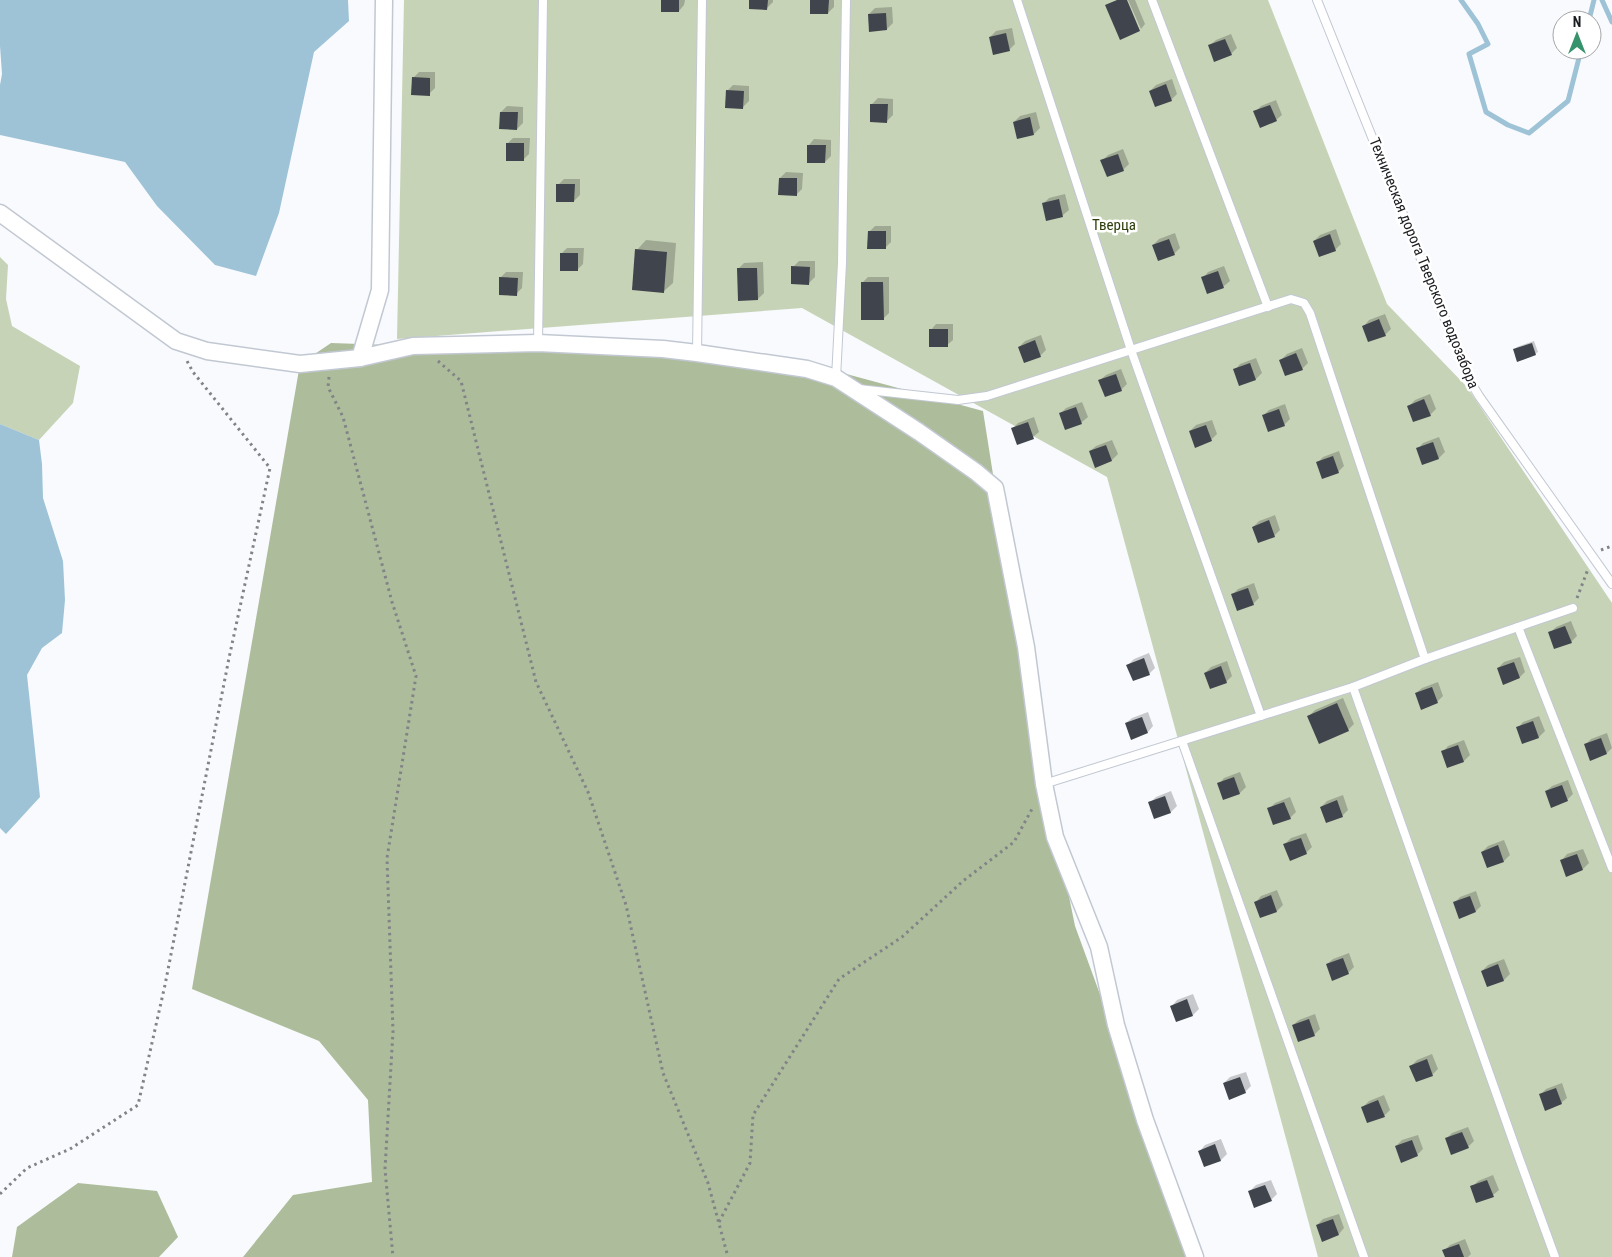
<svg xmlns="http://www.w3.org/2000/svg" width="1612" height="1257" viewBox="0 0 1612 1257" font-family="'Roboto Condensed',sans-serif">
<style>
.green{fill:#c6d3b7}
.forest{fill:#adbc9b}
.water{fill:#9ec3d6}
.shadow{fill:#0003}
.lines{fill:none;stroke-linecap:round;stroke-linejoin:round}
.stream{stroke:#9ec3d6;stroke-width:5}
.building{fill:#40444c}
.lane-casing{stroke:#c2c8d2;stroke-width:10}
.street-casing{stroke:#c2c8d2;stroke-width:19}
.path{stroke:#818386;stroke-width:3;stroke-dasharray:2.5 4;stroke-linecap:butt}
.lane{stroke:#fff;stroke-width:8}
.street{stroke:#fff;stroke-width:16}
.labels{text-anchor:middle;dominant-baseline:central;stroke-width:5;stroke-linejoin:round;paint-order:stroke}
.park-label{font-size:15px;fill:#2c3e09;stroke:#fff}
.street-label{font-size:15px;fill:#1b1d20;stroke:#fff}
</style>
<rect width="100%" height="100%" fill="#f8fafe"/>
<g class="green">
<path d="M404,0H1268L1387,304L1467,387L1612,603V1257H1318L1107,477L802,308L397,339Z"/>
<path d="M0,257L8,265L6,299L12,326L80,366L73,403L39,440L0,424Z"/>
</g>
<g class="forest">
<path d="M331,343L791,359L983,411L1027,690L1075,926L1196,1257H243L293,1195L372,1182L368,1100L319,1041L192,989L300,364Z"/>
<path d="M78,1183L157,1191L178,1237L159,1257H12L17,1227Z"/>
</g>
<g class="water">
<path d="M0,0H348L349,21L314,52L279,213L256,276L215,265L157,206L125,162L0,135V85L2,74L0,46Z"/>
<path d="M0,424L39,440L42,464L43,498L63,561L65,600L62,633L42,648L27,675L40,797L6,834L0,828Z"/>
</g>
<g class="shadow">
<path d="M662,0H685L684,5L679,11Z"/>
<path d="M751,0H773V2L767,8Z"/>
<path d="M812,0H834V7L828,13Z"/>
<path d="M1128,0H1135L1145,24L1141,29Z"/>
<path d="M892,7L893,23L887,29L869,14L875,8Z"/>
<path d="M1012,28L1015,44L1009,50L990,37L996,31Z"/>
<path d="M1231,34L1237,48L1231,54L1210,45L1216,40Z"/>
<path d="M419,72H435V88L429,94L413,78Z"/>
<path d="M1172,79L1177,94L1171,100L1150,91L1156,85Z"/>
<path d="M733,85L749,86V101L743,107L727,91Z"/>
<path d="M878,98L893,99V115L887,121L872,104Z"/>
<path d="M1276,100L1282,115L1276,120L1255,112L1261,106Z"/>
<path d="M507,106L523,107V123L517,129L501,112Z"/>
<path d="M1036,112L1040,128L1034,134L1018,138L1014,122L1020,116Z"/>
<path d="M513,138H530L529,154L523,160L507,144Z"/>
<path d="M814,139L831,140V156L825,162L809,145Z"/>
<path d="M1123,149L1129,164L1123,170L1102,161L1108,155Z"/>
<path d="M786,172L803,173L802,189L796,195L780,178Z"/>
<path d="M564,179H580V195L574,201L558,185Z"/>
<path d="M1065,194L1069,210L1063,215L1047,220L1043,204L1049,198Z"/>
<path d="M875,226H891V242L885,248L869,232Z"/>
<path d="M1336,229L1341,244L1335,250L1314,241L1320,235Z"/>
<path d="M1175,233L1180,248L1174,254L1153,245L1159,239Z"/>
<path d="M646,240L676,243L673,283L663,292L637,250Z"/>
<path d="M567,248H584L583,264L577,270L561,254Z"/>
<path d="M799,261H815V277L809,283L793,267Z"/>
<path d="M763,262L764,293L758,299L738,269L744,263Z"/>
<path d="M1224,266L1230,281L1224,286L1208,292L1203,278L1208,272Z"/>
<path d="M506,272H523L522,288L516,294L500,278Z"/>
<path d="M868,277H889V313L883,319L862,283Z"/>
<path d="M1385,314L1391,329L1385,335L1364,326L1369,320Z"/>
<path d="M936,324H953V340L947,345L931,330Z"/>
<path d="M1041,335L1046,350L1040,356L1019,347L1025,341Z"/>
<path d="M1534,341L1538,352L1535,354L1514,350L1517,347Z"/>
<path d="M1302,348L1308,363L1302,369L1281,360L1287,354Z"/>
<path d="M1256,358L1262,373L1256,379L1240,384L1235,370L1240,364Z"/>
<path d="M1121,369L1127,384L1121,390L1100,380L1106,375Z"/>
<path d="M1430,394L1436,409L1430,415L1409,406L1415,400Z"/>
<path d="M1082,402L1088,417L1082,422L1066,428L1060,414L1066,408Z"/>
<path d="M1285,404L1290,419L1284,425L1263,416L1269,410Z"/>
<path d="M1034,417L1039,432L1033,437L1012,429L1018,423Z"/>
<path d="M1212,420L1217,434L1211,440L1190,431L1196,425Z"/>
<path d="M1439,437L1445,452L1439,458L1423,463L1418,449L1423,443Z"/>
<path d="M1112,440L1118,454L1112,460L1096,466L1090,451L1096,446Z"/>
<path d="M1339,451L1344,466L1338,472L1317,463L1323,457Z"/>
<path d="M1275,515L1280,530L1274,536L1253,527L1259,521Z"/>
<path d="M1254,583L1259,598L1253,604L1232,595L1238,589Z"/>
<path d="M1571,621L1577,636L1571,642L1550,633L1556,627Z"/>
<path d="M1149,653L1155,668L1149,674L1128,665L1134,659Z"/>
<path d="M1520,657L1525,672L1520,677L1498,668L1504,662Z"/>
<path d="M1227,661L1232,676L1226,682L1205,673L1211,667Z"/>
<path d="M1438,682L1443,696L1437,702L1416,693L1422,688Z"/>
<path d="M1343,698L1354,724L1348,730L1309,716L1315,710Z"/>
<path d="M1148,712L1153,726L1148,732L1126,723L1132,718Z"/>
<path d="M1539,716L1545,731L1539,737L1523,743L1518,728L1523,722Z"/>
<path d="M1607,733L1612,748L1607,753L1585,745L1591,739Z"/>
<path d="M1464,740L1470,755L1464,761L1448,766L1443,752L1448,746Z"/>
<path d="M1240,772L1246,787L1240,793L1224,798L1219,784L1224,778Z"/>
<path d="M1568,780L1573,794L1567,800L1546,791L1552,786Z"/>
<path d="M1171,791L1177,806L1171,812L1155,817L1150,803L1156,797Z"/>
<path d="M1343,795L1348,810L1342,816L1321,807L1327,801Z"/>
<path d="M1290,797L1296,812L1290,818L1269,809L1275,803Z"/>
<path d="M1306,833L1312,847L1306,853L1285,844L1291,838Z"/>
<path d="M1504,840L1510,855L1504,861L1482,852L1488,846Z"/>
<path d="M1583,849L1589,863L1583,869L1562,860L1567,854Z"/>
<path d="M1277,890L1283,905L1277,911L1261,917L1256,902L1261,896Z"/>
<path d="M1476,891L1481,906L1476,911L1454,903L1460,897Z"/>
<path d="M1349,953L1354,967L1348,973L1327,964L1333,959Z"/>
<path d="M1504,959L1510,974L1504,980L1488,986L1482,971L1488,965Z"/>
<path d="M1193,994L1199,1009L1193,1015L1177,1021L1172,1006L1177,1000Z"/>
<path d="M1315,1014L1320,1029L1314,1035L1293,1025L1299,1020Z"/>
<path d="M1432,1054L1438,1069L1432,1075L1411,1066L1417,1060Z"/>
<path d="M1246,1072L1251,1086L1245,1092L1224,1083L1230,1077Z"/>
<path d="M1562,1083L1567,1098L1561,1103L1540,1095L1546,1089Z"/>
<path d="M1384,1095L1390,1110L1384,1116L1363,1107L1369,1101Z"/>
<path d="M1468,1127L1474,1141L1468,1147L1447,1138L1452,1133Z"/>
<path d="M1418,1135L1423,1149L1417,1155L1396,1146L1402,1140Z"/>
<path d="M1221,1139L1227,1154L1221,1160L1205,1166L1200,1151L1205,1145Z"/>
<path d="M1493,1175L1499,1190L1493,1195L1472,1187L1478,1181Z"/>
<path d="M1271,1180L1277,1194L1271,1200L1250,1191L1256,1185Z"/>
<path d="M1339,1214L1344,1228L1339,1234L1317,1225L1323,1219Z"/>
<path d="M1465,1239L1471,1254L1468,1257H1446L1444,1251L1450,1245Z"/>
</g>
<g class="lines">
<g class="stream">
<path d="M1461,0L1478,24L1488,44L1469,54L1486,112L1508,125L1529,133L1568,101L1581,50"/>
<path d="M1602,0L1612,22"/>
<path d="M1589,20L1594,0"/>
</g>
</g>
<g class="building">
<rect x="661" y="0" width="18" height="12"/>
<path d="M749,0H768L767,10L749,9Z"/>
<path d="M810,0H829L828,14H810Z"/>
<path d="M1117,0H1127L1140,31L1120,40L1105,5Z"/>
<path d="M886,13L887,30L869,32L868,14Z"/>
<path d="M1006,33L1010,51L993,55L989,37Z"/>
<path d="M1225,39L1232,55L1214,62L1208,45Z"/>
<path d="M412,77L430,78V96L411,95Z"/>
<path d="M1166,84L1172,101L1155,107L1149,91Z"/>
<path d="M726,90L744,91L743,109L725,108Z"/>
<path d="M870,104H888L887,123L870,122Z"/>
<path d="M1270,105L1277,121L1260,128L1253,111Z"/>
<path d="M500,112H518L517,130L499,129Z"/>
<path d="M1030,117L1034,135L1017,139L1013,122Z"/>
<rect x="506" y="143" width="18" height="18"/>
<path d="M807,145H826L825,163H807Z"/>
<path d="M1118,154L1124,171L1107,177L1100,160Z"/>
<path d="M779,178H797V196L778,195Z"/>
<path d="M556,184H575L574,202H556Z"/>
<path d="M1059,199L1063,217L1046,221L1042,203Z"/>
<path d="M868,231H886V249H867Z"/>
<path d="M1330,234L1336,251L1319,257L1313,241Z"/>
<path d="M1169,239L1175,255L1158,261L1152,245Z"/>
<path d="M635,249L667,252L664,293L632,290Z"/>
<rect x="560" y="253" width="18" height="18"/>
<path d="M791,266L810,267L809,285L791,284Z"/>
<path d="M737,268H757L758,300L738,301Z"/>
<path d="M1218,271L1224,288L1207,294L1201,277Z"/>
<path d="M499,277L518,278L517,296L499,295Z"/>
<path d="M861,282H883L884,320H861Z"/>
<path d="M1379,319L1386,336L1368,342L1362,326Z"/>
<rect x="929" y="329" width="19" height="18"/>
<path d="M1035,340L1041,357L1024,363L1018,347Z"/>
<path d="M1532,343L1536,355L1517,362L1513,349Z"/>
<path d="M1296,353L1303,370L1285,376L1279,360Z"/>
<path d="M1250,363L1256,380L1239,386L1233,369Z"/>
<path d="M1116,374L1122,391L1105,397L1098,380Z"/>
<path d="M1424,399L1431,416L1413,422L1407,406Z"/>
<path d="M1076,407L1082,424L1065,430L1059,413Z"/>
<path d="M1279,409L1285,426L1268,432L1262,415Z"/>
<path d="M1028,422L1034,439L1017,445L1011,428Z"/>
<path d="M1206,425L1212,441L1195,448L1189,431Z"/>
<path d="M1433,442L1439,459L1422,465L1416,448Z"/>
<path d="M1106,445L1112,461L1095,468L1089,451Z"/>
<path d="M1333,456L1339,473L1322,479L1316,462Z"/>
<path d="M1269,520L1275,537L1258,543L1252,527Z"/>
<path d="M1248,588L1254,605L1237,611L1231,594Z"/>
<path d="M1565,626L1572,643L1554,649L1548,632Z"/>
<path d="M1144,658L1150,675L1133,681L1126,665Z"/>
<path d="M1514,662L1520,678L1503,685L1497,668Z"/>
<path d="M1221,666L1227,683L1210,689L1204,673Z"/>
<path d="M1432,687L1438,703L1421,710L1415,693Z"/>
<path d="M1337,703L1349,731L1319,744L1307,716Z"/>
<path d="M1142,717L1148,733L1131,740L1125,723Z"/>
<path d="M1533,721L1539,738L1522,744L1516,727Z"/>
<path d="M1601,738L1607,754L1590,761L1584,744Z"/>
<path d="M1458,745L1464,762L1447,768L1441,751Z"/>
<path d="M1234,777L1240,794L1223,800L1217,783Z"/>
<path d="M1562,785L1568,801L1551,808L1545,791Z"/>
<path d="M1165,796L1171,813L1154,819L1148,802Z"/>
<path d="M1337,800L1343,817L1326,823L1320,807Z"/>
<path d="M1284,802L1291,819L1273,825L1267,808Z"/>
<path d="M1301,838L1307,854L1290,861L1283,844Z"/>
<path d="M1498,845L1504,862L1487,868L1481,852Z"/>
<path d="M1577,854L1583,870L1566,877L1560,860Z"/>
<path d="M1271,895L1277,912L1260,918L1254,902Z"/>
<path d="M1470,896L1476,912L1459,919L1453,902Z"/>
<path d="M1343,958L1349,974L1332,981L1326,964Z"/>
<path d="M1498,964L1504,981L1487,987L1481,971Z"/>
<path d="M1187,999L1193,1016L1176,1022L1170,1006Z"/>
<path d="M1309,1019L1315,1036L1298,1042L1292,1025Z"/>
<path d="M1427,1059L1433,1076L1416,1082L1409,1066Z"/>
<path d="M1240,1077L1246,1093L1229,1100L1223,1083Z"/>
<path d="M1556,1088L1562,1104L1545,1111L1539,1094Z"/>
<path d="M1378,1100L1385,1117L1367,1123L1361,1107Z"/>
<path d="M1462,1132L1469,1148L1451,1155L1445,1138Z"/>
<path d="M1412,1140L1418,1156L1401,1163L1395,1146Z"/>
<path d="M1215,1144L1221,1161L1204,1167L1198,1151Z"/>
<path d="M1487,1180L1494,1197L1476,1203L1470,1186Z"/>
<path d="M1265,1185L1272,1201L1254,1208L1248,1191Z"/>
<path d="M1333,1219L1339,1235L1322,1242L1316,1225Z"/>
<path d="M1459,1244L1464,1257H1445L1442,1250Z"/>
</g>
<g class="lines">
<g class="lane-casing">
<g id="lane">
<path d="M1017,0L1131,350L1261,716"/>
<path d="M1152,0L1268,307"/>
<path d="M1317,0L1470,381L1479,396L1612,584"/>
<path d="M538,343L543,0"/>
<path d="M697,353L702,0"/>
<path d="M836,378L842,263L846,0"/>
<path d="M859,389L958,400L987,396L1291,299L1304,303L1310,313L1425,659"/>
<path d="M1518,627L1612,868"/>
<path d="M1353,687L1519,1158L1555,1257"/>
<path d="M1182,741L1364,1257"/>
<path d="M1044,784L1353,687L1425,659L1573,608"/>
</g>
</g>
<g class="street-casing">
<g id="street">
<path d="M0,213L176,341L207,351L300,364L360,358L413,346L538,343L663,349L697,353L807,369L836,378L919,432L976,472L995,488L1026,647L1044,784L1055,837L1099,947L1116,1025L1145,1120L1195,1257"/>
<path d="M360,358L380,290L384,0"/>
</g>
</g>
<g class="path">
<path d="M438,361L461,381L536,682L588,792L626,905L663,1073L708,1183L728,1257"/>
<path d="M329,377L328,387L343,417L392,602L416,676L387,858L393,1031L385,1169L393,1257"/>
<path d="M1601,550L1612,546"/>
<path d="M1577,598L1588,569"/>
<path d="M0,1194L27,1168L70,1149L138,1105L165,985L229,658L270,468L193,372L187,361"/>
<path d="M719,1222L750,1163L753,1115L839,979L902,937L963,881L1014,842L1032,809"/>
</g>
<use href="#lane" class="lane"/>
<use href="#street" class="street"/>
</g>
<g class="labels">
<g class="park-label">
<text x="1114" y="225">Тверца</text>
</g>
<g class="street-label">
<text transform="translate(1424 263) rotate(68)">Техническая дорога Тверского водозабора</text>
</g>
</g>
<g transform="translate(1577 35)"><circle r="24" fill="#ffffff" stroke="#a4a5a6"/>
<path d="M0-4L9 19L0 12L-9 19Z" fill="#36936b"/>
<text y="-8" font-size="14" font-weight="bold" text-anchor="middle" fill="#1b1d20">N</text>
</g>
</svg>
